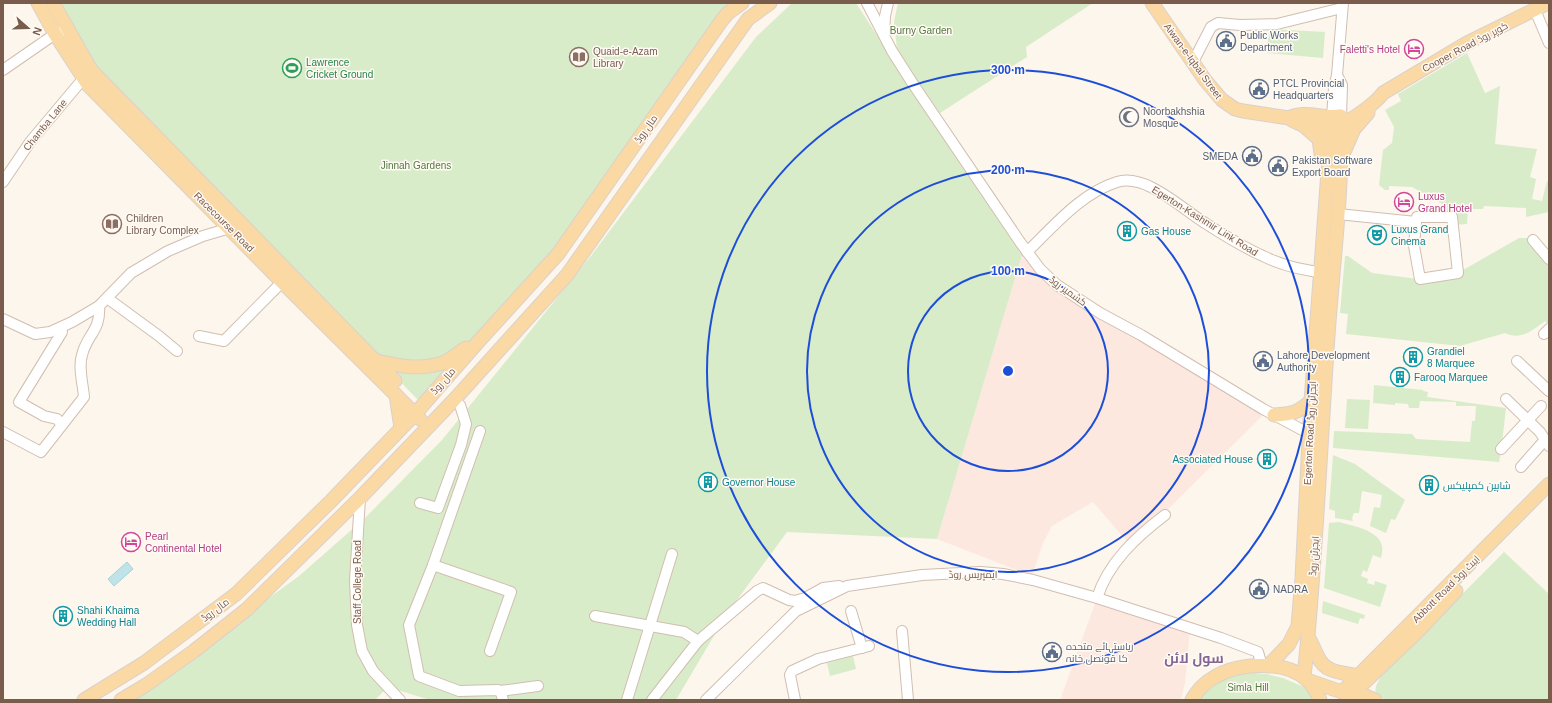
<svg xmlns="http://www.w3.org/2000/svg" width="1552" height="703" viewBox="0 0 1552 703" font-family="Helvetica,Cairo,sans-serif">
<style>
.commercial{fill:#fde8e0}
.green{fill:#d8ecc9}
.water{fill:#bfe3e8;stroke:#a5d3da}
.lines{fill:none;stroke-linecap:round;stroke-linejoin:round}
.minor-casing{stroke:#d1beb0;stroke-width:12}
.major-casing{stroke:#dad1cd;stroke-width:15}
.minor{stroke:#fff;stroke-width:10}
.major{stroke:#fbd9a5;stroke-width:13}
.ring{fill:none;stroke:#1d4ed8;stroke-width:2}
.labels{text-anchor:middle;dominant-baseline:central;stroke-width:3;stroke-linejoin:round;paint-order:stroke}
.park-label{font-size:10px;fill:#537a41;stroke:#fffaf3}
.service-label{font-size:10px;fill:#4e5e75;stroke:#fffaf3;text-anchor:start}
.street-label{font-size:10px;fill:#7a5c4d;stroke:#fffaf3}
.hotel-label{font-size:10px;fill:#b23c85;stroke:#fffaf3;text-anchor:start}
.education-label{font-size:10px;fill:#785e54;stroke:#fffaf3;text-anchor:start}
.leisure-label{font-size:10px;fill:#27864d;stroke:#fffaf3;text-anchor:start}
.worship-label{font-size:10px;fill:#5b616d;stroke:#fffaf3;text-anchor:start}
.culture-label{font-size:10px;fill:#0d838f;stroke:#fffaf3;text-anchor:start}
.district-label{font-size:14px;font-weight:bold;fill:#846695;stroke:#fffaf3}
.centre{fill:#1d4ed8;stroke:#fffaf3;stroke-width:2}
.ring-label{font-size:12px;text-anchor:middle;font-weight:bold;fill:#1d4ed8;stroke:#fffaf3;stroke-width:3;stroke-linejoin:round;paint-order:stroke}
</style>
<rect width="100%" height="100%" fill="#fdf6ec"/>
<g class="commercial">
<path d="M1022,255L1265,413L1131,546L1093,502L1052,526L1043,543L1032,576L937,539Z"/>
<path d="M1097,598L1190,629L1185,683L1181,700H1060Z"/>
</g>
<g class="green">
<path d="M60,3H732L555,253L421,403L94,66Z"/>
<path d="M792,3H856L931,119L1022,255L937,539L787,532L728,612L676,700H430L388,687L375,700H134L150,690L248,613L299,576L365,518L442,440L590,257L756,37Z"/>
<path d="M898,3H1093L1026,47L1027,57L940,113L918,82L897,49L894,22Z"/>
<path d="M1269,29L1325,32L1323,58L1267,53Z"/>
<path d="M1467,53L1485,93L1500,86L1495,144L1537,149L1530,177L1536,179L1532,199L1542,201L1547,181L1549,182V212L1526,217V208L1484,206L1483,209H1468L1467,224L1453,225L1447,217L1446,206L1412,187L1389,186V190H1385L1379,185L1383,150L1392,143L1394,127L1385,110L1401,101L1398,94Z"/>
<path d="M1519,238H1528L1549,264V325L1545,321C1533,330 1521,341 1505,333L1460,346L1346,334L1348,314L1340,313L1345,256H1348L1372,273L1418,279L1458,273Z"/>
<path d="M1374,385L1423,390V391L1428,392L1427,397L1506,408L1501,452L1499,462L1333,448L1334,431L1412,434L1416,439L1470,442L1472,421H1475L1476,406H1456V402L1420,401L1419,408H1409L1408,404L1395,403V405L1373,403Z"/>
<path d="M1347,399L1370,400L1368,429L1345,428Z"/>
<path d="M1333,455L1355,464L1405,500L1395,520L1391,519L1386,533L1370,526L1374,507L1380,508L1382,495L1362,491L1359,513H1354L1352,518L1353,521L1335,518V511L1329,509Z"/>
<path d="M1339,522C1357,527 1390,532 1381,558L1373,555L1367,572L1363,570L1361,576L1368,579L1367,583L1374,585L1375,581L1387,585L1380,607L1324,588L1329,523Z"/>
<path d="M1500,548L1549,594V700H1387L1377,696C1373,689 1378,682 1381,676L1504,552Z"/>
<path d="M1323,601L1365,615L1364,619L1360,618L1358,624L1322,613Z"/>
<path d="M853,656L856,669L830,676L827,663Z"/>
<path d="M1242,672L1266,674L1283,678L1304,687L1314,700H1199C1212,680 1221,679 1242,672Z"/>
</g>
<path class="water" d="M127,562L133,569L114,586L108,579Z"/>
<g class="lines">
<g class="minor-casing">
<g id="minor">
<path d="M867,3L892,51L913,84L1020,242L1040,269L1057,285L1100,313L1141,335L1263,409L1310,434H1315"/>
<path d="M1535,10L1549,43"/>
<path d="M884,34L885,16L888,3"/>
<path d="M1193,62L1211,27L1218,23L1240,25L1277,24L1342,8"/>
<path d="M3,70L55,34L67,29"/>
<path d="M1337,75L1342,85L1341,116"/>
<path d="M1332,117L1334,88L1337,75L1343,3"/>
<path d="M3,182L30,142L88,73"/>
<path d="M1338,214L1416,222L1417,217H1452L1458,273L1420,279L1414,246L1416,222"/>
<path d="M1533,240L1549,259"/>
<path d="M1027,252C1053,227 1081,193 1117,182C1146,173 1182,209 1205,223C1222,234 1245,248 1263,256C1283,266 1305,271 1328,273"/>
<path d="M107,298L159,336L177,351"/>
<path d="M3,319L35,334L50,332L72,322L99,306L131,273L168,251L203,236L230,228"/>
<path d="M60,328L62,332L19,402L44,416L57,419L62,425"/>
<path d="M1544,334L1549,329"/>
<path d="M199,336L224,341L282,282"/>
<path d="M1517,361L1549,391"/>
<path d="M1506,399L1540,432L1549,446"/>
<path d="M480,431L433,565L409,625L419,676L459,691L498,690L501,693L503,700"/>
<path d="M3,432L41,452L84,397C83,384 78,367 82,355C87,334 101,331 99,306"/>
<path d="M1501,449L1541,406"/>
<path d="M1521,467L1544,441"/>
<path d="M360,498L355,581L357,625L362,651L373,671L400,700"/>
<path d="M420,503L438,508L461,445L466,424L460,405L454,400"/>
<path d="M433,565L511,592L490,651"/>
<path d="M1097,598C1108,563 1136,537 1165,515"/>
<path d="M851,611L862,648"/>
<path d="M595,616L684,632L698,641"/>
<path d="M902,631L908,700"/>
<path d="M500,691L538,686"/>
<path d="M627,700L672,554"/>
<path d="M652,700L698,641L757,591L763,588L789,600L795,601L805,598L823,588L839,586"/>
<path d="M706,700L796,611L847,586L922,575L981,572L1003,574L1033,580L1097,598L1221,638L1258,652L1262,666"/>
<path d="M795,700L790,675L792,671L818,659L869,646"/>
</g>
</g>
<g class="major-casing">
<g id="major">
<path d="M38,3L55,34L88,85L282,282L420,419"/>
<path d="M53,3L91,70L395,381"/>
<path d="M1152,3L1205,80L1222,100L1235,109L1243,111L1289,118C1300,127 1323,130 1337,126C1350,122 1376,103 1383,93L1467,43L1548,3"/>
<path d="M1289,118C1304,110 1323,119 1340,116"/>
<path d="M1303,125L1319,139L1321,154L1323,158"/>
<path d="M1344,152L1354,129L1368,113"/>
<path d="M373,360C397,366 421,371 445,362C452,359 459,352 466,348"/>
<path d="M396,395L401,428"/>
<path d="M1274,415C1293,414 1297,413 1311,401"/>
<path d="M1308,637C1313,644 1314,650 1318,657C1326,674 1343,672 1358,676"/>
<path d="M1268,666L1289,644L1298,626L1302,578L1311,401L1332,117"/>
<path d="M1304,677C1316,564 1320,450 1328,336C1333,263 1343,190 1341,116"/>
<path d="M1307,680L1342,692L1363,695L1375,700"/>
<path d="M1342,692L1549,484"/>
<path d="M1349,697L1418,631L1456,591"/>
<path d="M84,700L144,663L236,594L331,501L415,414L478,342L558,254L722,20L728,13L742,3"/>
<path d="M121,700L146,685L194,651L246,610L360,498L454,400L567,275L748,19L770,3"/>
<path d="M1192,700C1197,691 1204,683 1213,678C1236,663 1285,659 1307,680C1313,685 1317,693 1320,700"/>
</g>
</g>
<use href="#minor" class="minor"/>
<use href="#major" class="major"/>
</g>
<g class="ring">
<circle cx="1008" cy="371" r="100"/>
<circle cx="1008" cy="371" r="201"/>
<circle cx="1008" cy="371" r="301"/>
</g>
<defs>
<g id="civic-ring" transform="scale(1)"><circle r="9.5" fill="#fffaf3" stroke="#5c6f8a" stroke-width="1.5"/><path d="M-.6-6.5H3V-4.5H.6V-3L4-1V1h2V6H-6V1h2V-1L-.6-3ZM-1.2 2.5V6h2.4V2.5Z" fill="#5c6f8a"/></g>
<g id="hotel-ring" transform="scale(1)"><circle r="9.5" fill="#fffaf3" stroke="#d1479c" stroke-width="1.5"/><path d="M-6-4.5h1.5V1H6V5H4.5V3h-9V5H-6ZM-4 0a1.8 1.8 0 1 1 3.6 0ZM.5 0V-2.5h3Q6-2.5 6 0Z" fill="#d1479c"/></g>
<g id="library-ring" transform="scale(1)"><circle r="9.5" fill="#fffaf3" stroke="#8d6e63" stroke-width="1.5"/><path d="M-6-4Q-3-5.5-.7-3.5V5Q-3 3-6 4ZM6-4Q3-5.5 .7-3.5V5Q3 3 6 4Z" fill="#8d6e63"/></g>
<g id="stadium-ring" transform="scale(1)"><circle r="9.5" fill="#fffaf3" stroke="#2e9e5b" stroke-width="1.5"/><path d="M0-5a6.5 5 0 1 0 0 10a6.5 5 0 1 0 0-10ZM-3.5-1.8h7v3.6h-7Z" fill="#2e9e5b"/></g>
<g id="mosque-ring" transform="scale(1)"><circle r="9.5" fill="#fffaf3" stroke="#6b7280" stroke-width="1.5"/><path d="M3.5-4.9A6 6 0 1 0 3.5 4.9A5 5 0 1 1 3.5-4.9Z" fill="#6b7280"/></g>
<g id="building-ring" transform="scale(1)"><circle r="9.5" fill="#fffaf3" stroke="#0f9aa8" stroke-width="1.5"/><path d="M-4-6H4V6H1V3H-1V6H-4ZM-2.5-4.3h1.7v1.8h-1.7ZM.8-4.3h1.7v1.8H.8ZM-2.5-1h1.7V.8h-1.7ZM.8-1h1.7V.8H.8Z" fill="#0f9aa8"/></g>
<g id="theatre-ring" transform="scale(1)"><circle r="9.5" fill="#fffaf3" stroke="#0f9aa8" stroke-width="1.5"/><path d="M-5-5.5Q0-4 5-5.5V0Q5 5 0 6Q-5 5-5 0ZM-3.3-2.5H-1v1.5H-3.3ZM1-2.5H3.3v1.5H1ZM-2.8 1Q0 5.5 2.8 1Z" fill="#0f9aa8"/></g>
</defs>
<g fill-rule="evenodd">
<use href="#civic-ring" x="1226" y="41"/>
<use href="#hotel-ring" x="1414" y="49"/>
<use href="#library-ring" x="579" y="57"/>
<use href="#stadium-ring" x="292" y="68"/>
<use href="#civic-ring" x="1259" y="89"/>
<use href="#mosque-ring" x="1129" y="117"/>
<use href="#civic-ring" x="1252" y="156"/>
<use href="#civic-ring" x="1278" y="166"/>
<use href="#hotel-ring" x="1404" y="202"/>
<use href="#library-ring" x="112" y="224"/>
<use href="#building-ring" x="1127" y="231"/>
<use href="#theatre-ring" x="1377" y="235"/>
<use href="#building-ring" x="1413" y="357"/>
<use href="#civic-ring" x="1263" y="361"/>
<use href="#building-ring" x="1400" y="377"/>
<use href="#building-ring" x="1267" y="459"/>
<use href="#building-ring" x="708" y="482"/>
<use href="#building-ring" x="1429" y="485"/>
<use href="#hotel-ring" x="131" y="542"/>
<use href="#civic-ring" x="1259" y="589"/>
<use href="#building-ring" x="63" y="616"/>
<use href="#civic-ring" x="1052" y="652"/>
</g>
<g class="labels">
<g class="park-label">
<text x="921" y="30">Burny Garden</text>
<text x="416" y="165">Jinnah Gardens</text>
<text x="1248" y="687">Simla Hill</text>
</g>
<g class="service-label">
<text x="1240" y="35">Public Works<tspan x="1240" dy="12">Department</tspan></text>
<text x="1273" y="83">PTCL Provincial<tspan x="1273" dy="12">Headquarters</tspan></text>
<text x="1238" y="156" text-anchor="end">SMEDA</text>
<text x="1292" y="160">Pakistan Software<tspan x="1292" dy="12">Export Board</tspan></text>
<text x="1277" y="355">Lahore Development<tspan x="1277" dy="12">Authority</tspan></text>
<text x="1273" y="589">NADRA</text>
<text x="1066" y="646">ریاستہائے متحدہ<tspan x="1066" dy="12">کا قونصل خانہ</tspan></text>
</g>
<g class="street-label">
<text transform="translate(1465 47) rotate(-28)">Cooper Road کوپر روڈ</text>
<text transform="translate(1193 61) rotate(54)">Aiwan-e-Iqbal Street</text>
<text transform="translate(45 125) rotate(-51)">Chamba Lane</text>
<text transform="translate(646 129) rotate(-55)">مال روڈ</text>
<text transform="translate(1205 221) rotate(32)">Egerton-Kashmir Link Road</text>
<text transform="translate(224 222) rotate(45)">Racecourse Road</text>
<text transform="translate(1068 291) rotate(36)">کشمیر روڈ</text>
<text transform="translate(443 381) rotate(-49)">مال روڈ</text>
<text transform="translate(1310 433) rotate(-87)">Egerton Road ایجرٹن روڈ</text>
<text transform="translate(1314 556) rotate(-86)">ایجرٹن روڈ</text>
<text x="973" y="574">ایمپریس روڈ</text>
<text transform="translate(357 582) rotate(-90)">Staff College Road</text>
<text transform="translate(1446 589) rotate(-45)">Abbott Road ایبٹ روڈ</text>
<text transform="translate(215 610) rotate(-37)">مال روڈ</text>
</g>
<g class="hotel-label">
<text x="1400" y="49" text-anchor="end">Faletti's Hotel</text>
<text x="1418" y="196">Luxus<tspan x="1418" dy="12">Grand Hotel</tspan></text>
<text x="145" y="536">Pearl<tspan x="145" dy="12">Continental Hotel</tspan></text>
</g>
<g class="education-label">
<text x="593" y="51">Quaid-e-Azam<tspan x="593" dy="12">Library</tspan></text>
<text x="126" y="218">Children<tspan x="126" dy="12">Library Complex</tspan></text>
</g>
<g class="leisure-label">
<text x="306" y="62">Lawrence<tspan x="306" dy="12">Cricket Ground</tspan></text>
</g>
<g class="worship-label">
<text x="1143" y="111">Noorbakhshia<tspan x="1143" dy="12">Mosque</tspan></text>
</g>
<g class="culture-label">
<text x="1391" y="229">Luxus Grand<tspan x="1391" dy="12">Cinema</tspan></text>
<text x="1141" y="231">Gas House</text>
<text x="1427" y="351">Grandiel<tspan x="1427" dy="12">8 Marquee</tspan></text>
<text x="1414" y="377">Farooq Marquee</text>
<text x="1253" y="459" text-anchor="end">Associated House</text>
<text x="722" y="482">Governor House</text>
<text x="1443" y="485">شاہین کمپلیکس</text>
<text x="77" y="610">Shahi Khaima<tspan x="77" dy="12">Wedding Hall</tspan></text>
</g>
<g class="district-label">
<text x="1194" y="658">سول لائن</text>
</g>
</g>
<circle cx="1008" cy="371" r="6" class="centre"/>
<g class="ring-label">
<text x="1008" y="74">300 m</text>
<text x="1008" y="174">200 m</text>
<text x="1008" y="275">100 m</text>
</g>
<rect width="1552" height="703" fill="none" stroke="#7a5c4d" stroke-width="8"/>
<g transform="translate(28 28) rotate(110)" stroke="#fffaf3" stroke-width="3" paint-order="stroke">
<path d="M0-3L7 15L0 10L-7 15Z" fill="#7a5c4d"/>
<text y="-6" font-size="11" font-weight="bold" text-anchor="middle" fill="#7a5c4d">N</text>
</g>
</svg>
